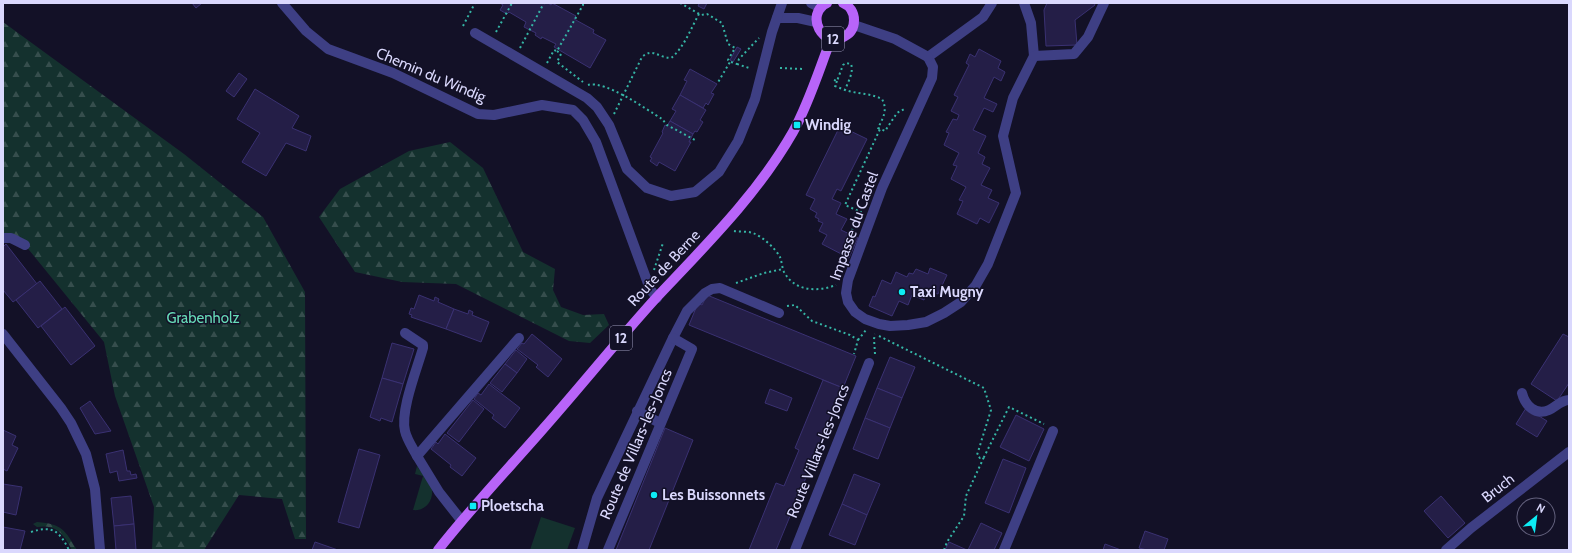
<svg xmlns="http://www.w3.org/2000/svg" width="1572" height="553" viewBox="0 0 1572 553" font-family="Cabin,sans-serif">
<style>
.green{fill:#14312e}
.forest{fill:url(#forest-firs)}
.building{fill:#241e47;stroke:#3a3172}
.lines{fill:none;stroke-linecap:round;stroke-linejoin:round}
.path{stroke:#35b5a5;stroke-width:2;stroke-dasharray:2 3;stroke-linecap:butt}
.minor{stroke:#3e3f84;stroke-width:10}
.major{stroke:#b864f9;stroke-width:10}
.poi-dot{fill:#0decf5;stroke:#131127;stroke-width:1.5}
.labels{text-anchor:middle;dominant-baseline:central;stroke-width:3;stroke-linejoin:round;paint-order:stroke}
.shield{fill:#131127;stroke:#9e9cbd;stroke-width:1}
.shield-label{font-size:14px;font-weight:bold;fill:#dad8fd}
.street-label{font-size:15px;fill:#dad8fd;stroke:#131127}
.poi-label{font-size:15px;font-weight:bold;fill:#dad8fd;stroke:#131127;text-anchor:start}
.park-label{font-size:15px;fill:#66dbb7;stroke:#131127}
</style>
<defs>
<pattern id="forest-firs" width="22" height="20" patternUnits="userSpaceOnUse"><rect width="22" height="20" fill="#14312e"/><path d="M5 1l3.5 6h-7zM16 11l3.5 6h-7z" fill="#364e4d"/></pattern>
</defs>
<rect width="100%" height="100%" fill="#131127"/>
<g class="green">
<path d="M417,466C420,472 426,475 429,481C437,494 429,512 413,510L423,476L415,474Z"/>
<path d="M541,517L575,528L567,550H530Z"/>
</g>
<g class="forest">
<path d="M3,22L184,154L263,217L305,292L306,539H295L282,499L239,495L204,550H152L154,507L115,396L104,342L25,245L3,238Z"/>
<path d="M450,142L483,168L523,252L555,269L553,290L561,307L583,315L604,314L609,325L590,343L569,341L456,284L402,282L355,272L319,217L340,189L409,151Z"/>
<path d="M37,522C62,524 65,530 77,550H72C64,534 56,524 37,527L33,524Z"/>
</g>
<g class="building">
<path d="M192,3H202L196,8Z"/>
<path d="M500,3H548L551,5L552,3L576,16L574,19L594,30L593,33L606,40L590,68L554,47L556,44L542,37L541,39L535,35L536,33L524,27L526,22L509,12L507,14L500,10L503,5Z"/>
<path d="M697,3H707L704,9L698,6L699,4Z"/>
<path d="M1047,3H1094L1095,5L1075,20L1077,45L1046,46L1044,10Z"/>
<path d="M737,47L741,49L733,62L730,60Z"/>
<path d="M979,49L1001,61L998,68L1005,72L1001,81L994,77L984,98L997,104L993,112L984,108L973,130L986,136L978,153L985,157L982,164L990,168L981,185L992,190L988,198L999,203L989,223L980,218L977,224L957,214L963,201L959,200L966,187L951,179L957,166L953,165L959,153L944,145L949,133L946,132L953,119L957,120L959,115L951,111L958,97L954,95L969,65L966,63L970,54L975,57Z"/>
<path d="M690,69L717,84L711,93L714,94L708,105L706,103L703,108L680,95L687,81L684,80Z"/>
<path d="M239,73L247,79L234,97L226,91Z"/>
<path d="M255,89L299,116L292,128L311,136L306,151L286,143L266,176L242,162L260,133L237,119Z"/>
<path d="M680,95L706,110L700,120L703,122L697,132L695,131L693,134L670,121L676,111L672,109Z"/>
<path d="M670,121L693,134L689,142H691L675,171L659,162L657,166L650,161L652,158L650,157L663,133L662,132L665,125L667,126Z"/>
<path d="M840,126L867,139L841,191L837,189L832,199L841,203L836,214L847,219L841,230L858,238L849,258L822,244L827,235L819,231L823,223L818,221L819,219L815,217L817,213L810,209L815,199L806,195Z"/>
<path d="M6,244L37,284L13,302L3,290V247Z"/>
<path d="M930,268L947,275L938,294L928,290L924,300L912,295L908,305L899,301L892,316L869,306L873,296L875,297L882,280L891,284L896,272L907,277L909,273L913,274L916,269L928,274Z"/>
<path d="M40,281L62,309L38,328L16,300Z"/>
<path d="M419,295L434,301L435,297L439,299L438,302L454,309L446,329L411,317L412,315L409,314L411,308L414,309Z"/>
<path d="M707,295L856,356L843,388L689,325L698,303L702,305Z"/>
<path d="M65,307L95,346L71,365L41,326Z"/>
<path d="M454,309L468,314L469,310L473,312L472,315L489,322L481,342L446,329Z"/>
<path d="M532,334L562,359L548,377L536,367L538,365L517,349L522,343L524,344Z"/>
<path d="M1563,334L1569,337V383L1557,401L1531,384Z"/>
<path d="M392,343L414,349L403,384L382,378Z"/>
<path d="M516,350L527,359L517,373L505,364Z"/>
<path d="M890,357L915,367L902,398L877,388Z"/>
<path d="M505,364L517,373L502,392L490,383Z"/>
<path d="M382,378L403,384L392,422L381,418L380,421L370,417Z"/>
<path d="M823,380L843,388L776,550H749L776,483L784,486L799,450L795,448Z"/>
<path d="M489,384L520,408L505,428L492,418L494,415L474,399L478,393L481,395Z"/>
<path d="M877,388L902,398L890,428L865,418Z"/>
<path d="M770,389L792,398L787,411L765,403Z"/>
<path d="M473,400L484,409L459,442L447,433Z"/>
<path d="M90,401L111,431L95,434L80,408Z"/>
<path d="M1526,408L1547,421L1537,437L1516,424Z"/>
<path d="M1016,415L1044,429L1029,461L1000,447Z"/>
<path d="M865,418L890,428L878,459L853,449Z"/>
<path d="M665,428L693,440L649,550H616Z"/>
<path d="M3,430L16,436L12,445L18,448L7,471L3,469Z"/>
<path d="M445,434L476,458L462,476L450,467L451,465L431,449L436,442L438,444Z"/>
<path d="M359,449L380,455L359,528L338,522Z"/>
<path d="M123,450L127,471H130L131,475L136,474L137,478L119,481L117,471L110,473L106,454Z"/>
<path d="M1003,459L1026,468L1009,513L985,503Z"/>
<path d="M854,474L880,484L867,515L842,504Z"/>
<path d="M3,484L22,487L16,515L3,512Z"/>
<path d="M131,496L134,524L114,526L111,498Z"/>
<path d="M1441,496L1465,523L1448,538L1424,511Z"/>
<path d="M842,504L867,515L855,545L829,535Z"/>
<path d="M981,523L1002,533L994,550H968Z"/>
<path d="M134,524L136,550H116L114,526Z"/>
<path d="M3,527L25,531L20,550H3Z"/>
<path d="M1145,531L1168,539L1164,550H1147L1139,548Z"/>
<path d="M315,542L338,550H312Z"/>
<path d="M949,542L967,550H945Z"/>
<path d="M1105,544L1121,550H1103Z"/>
</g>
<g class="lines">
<g class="path">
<path d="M680,3L701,15L707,14L722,23L728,44L735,48L728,60L730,62L717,84"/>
<path d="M463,26L475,3"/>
<path d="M496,32L512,3"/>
<path d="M520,48L544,3"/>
<path d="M557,51L561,54L557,62L583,82"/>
<path d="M731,62L737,64L739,59L759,38"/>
<path d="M547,63L554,50L557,51L583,5V3"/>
<path d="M737,64L749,68"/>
<path d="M780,68L803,69"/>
<path d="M834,80L837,81L843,65L846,63L851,64C854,72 848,82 845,90C857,94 870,93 882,99C888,110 883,118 878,128L885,131L897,113L906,108"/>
<path d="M837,81L835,86L845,90"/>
<path d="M588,85C605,80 646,109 662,119L667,125L695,140"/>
<path d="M614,114L642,57C653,47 658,58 671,58C684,48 691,28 699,14"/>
<path d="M860,213L861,212L845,205L880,129"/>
<path d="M734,231C740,232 747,231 753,233C763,237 775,248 780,257C782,262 782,268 784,272C795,292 818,292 836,285"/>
<path d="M854,234L851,232L857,221"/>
<path d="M654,270L663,243"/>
<path d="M736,283L764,273L783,269"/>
<path d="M787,306L795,305L812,321L850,335L858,340L854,354"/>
<path d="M879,336L984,388L991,410L977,455L980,458L984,457L1009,407L1044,424"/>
<path d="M858,340L866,330"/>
<path d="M875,354L874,339L875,334"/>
<path d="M31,532C53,525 59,531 69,550"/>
<path d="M944,550L947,542L964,516L966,496L984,457"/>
</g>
<g class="minor">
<path d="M282,3L306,31L328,49L393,73L478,114L494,115L542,105L573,110L583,120L596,142L650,289L657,298"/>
<path d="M811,3L821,8"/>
<path d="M992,3L983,17L928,57L933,67L932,78L882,188L848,280L846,293L848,302L855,312L865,319L879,324L890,326L908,325L926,322L944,313L961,302L976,285L988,264L1016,193L1003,136L1013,98L1034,56L1031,23L1024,3"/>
<path d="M777,18H798L816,22"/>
<path d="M854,25L895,39L928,57"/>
<path d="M475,33L587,98L597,107L609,125L627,169L647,188L671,196L695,192L719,172L738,141L755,99L772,32L782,3"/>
<path d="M1034,56L1074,54L1088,37L1104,3"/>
<path d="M3,238H11L25,245"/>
<path d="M405,333L423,345V348C417,369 400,411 405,431C407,440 413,448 417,456"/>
<path d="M3,334L61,408L71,423L86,454L95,489L100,550"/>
<path d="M1522,393C1525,405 1535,416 1549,410C1556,407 1561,400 1569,400"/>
<path d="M637,411L660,423"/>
<path d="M461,520L439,492L417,456L519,338"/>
<path d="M582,550L597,498L673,338L687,311L705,293L712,289L720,288L779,313"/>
<path d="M608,550L692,349L673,338"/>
<path d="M795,550L869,363"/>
<path d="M1004,550L1053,431"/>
<path d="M1446,550L1471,528L1569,452"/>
</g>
<g class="major">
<path d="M827,3C804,14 823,50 845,36C851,33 854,27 854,20C854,13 850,6 843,3"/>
<path d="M438,550C471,508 508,469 543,429C581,386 617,341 656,298C705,246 757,195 793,132C809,103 819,70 831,39"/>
</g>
</g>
<g class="poi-dot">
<rect x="793" y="121" width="8" height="8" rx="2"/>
<circle cx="902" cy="292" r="4"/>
<circle cx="654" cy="495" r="4"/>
<rect x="469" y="502" width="8" height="8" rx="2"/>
</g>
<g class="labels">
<g class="shield">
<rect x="822" y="27" width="22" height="24" rx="3"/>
<rect x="610" y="326" width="22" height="24" rx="3"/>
</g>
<g class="shield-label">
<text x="833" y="39">12</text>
<text x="621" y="338">12</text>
</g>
<g class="street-label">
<text transform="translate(431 75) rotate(23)">Chemin du Windig</text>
<text transform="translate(854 226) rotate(-70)">Impasse du Castel</text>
<text transform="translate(664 268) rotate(-47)">Route de Berne</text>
<text transform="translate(636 444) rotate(-67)">Route de Villars-les-Joncs</text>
<text transform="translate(818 451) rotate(-68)">Route Villars-les-Joncs</text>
<text transform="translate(1498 488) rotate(-38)">Bruch</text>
</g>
<g class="poi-label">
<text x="805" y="125">Windig</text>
<text x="910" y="292">Taxi Mugny</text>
<text x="662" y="495">Les Buissonnets</text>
<text x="481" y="506">Ploetscha</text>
</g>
<g class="park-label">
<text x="203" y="318">Grabenholz</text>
</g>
</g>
<rect width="1572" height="553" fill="none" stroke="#dad8fd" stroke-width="8"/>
<g transform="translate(1536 517) rotate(29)"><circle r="19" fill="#131127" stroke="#63617d"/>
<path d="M0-3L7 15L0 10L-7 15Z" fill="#0decf5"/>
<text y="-6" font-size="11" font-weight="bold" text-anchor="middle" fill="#dad8fd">N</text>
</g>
</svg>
